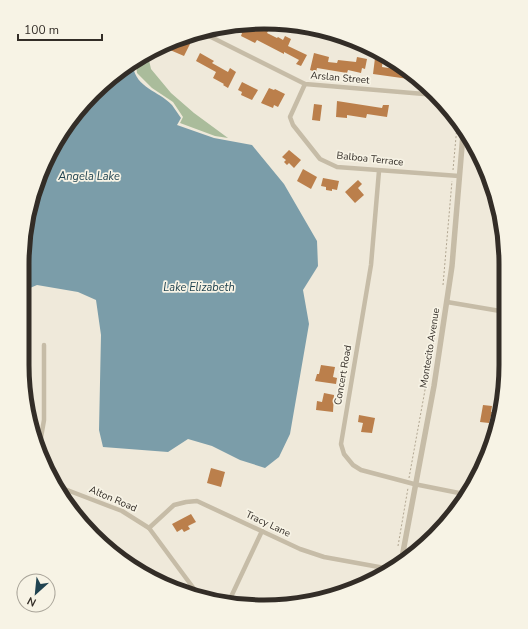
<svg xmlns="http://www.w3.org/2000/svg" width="528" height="629" viewBox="0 0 528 629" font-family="'Nunito Sans',sans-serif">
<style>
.green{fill:#aabc9b}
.water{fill:#7b9da9}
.building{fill:#bb7f4b}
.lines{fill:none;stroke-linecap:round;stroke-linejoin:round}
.path{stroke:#b1a691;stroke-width:1;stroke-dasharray:2 2;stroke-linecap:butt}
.minor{stroke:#c6bca7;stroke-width:4.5}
.tertiary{stroke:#c6bca7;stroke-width:5.5}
.labels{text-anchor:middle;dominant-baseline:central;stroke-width:3.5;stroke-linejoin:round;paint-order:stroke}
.street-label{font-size:10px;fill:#332d27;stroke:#f7f3e5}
.water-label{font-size:11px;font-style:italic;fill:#204350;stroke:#f7f3e5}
.rim{fill:none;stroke:#332d27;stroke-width:5}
</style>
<rect width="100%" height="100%" fill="#efe9da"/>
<path class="green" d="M148,56L151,69L171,93L194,113L228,138L215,136L180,123L183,117L173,102L152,88L137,73L136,64Z"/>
<path class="water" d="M133,66C136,88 159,91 172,105C175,109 178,114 181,118L177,125L214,138L252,145L284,184L317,241L318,266L303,290L309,324L290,434L279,457L265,468L240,460L212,446L188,439L168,452L103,447L99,430L101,335L96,300L78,292L37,285L23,291L24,233L47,157L93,93Z"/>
<g class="building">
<path d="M250,25L261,30L262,28L268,31L267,33L277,38L278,37L283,40L285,36L291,39L288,46L307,55L301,66L296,64L299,60L284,52V54L257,40L255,43L241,36L242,33L233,28Z"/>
<path d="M178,39L190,44L184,56L170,50L174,40Z"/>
<path d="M200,53L214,61L212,63L228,72L230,68L236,72L228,88L223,85L224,84L213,78L216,72L196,61Z"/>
<path d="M314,53L329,57L328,62L337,63L338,60L356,62L357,57L367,59L365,69L362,68L361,73L348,70L347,73L317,68L316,72L310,70Z"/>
<path d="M375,58H383L382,67L402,70L416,80L373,74Z"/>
<path d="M242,82L258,90L252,100L241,95L242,92L238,90Z"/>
<path d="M269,88L274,90L275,89L285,94L278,107L274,105L273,108L261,103Z"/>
<path d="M337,101L382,108L383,105H389L387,117L367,114L366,118L347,115V118L336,117Z"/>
<path d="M314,104L322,105L320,121L312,120Z"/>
<path d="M289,150L301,160L294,168L289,163L287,165L284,162L286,160L282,157Z"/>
<path d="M303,169L317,177L311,189L297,181Z"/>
<path d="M323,178L339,181L337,190L332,189V191L326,190V187L321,186Z"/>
<path d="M358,180L362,184L358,188L364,195L355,203L345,192Z"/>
<path d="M321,365L335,367L333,377L337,378L336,384L315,381L317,374H319Z"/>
<path d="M324,393L334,395L333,412L316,410L317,401L322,402Z"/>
<path d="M483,405L492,406L491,412H492L489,423L480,422Z"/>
<path d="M359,415L375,418L372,433L361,432L363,423L358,422Z"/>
<path d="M211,468L225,472L221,487L207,483Z"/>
<path d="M191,514L196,522L188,526L190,529L184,532L182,529L177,532L172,524Z"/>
</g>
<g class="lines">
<g class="path">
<path d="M453,170L457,126"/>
<path d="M443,285L452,181"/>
<path d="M409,478L437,324"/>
<path d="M398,546L408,488"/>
</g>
<g class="minor">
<path d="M205,34L305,84L436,95"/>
<path d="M305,84L290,117L293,125L320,159L337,167L459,176"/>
<path d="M379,171L371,265L341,444L344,454L353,465L361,470L414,484L464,494"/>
<path d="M447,302L506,312"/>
<path d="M39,449L44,420V345"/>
<path d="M54,485L122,511L149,528L200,597"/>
<path d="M149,528L174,505L186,502L197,501L300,549L324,557L390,569"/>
<path d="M226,602L230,599L262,531"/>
</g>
<path class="tertiary" d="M401,563L434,386L452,266L463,134"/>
</g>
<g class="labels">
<g class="street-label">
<text transform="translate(340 78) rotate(5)">Arslan Street</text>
<text transform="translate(370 159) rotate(6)">Balboa Terrace</text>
<text transform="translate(430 348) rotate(-81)">Montecito Avenue</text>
<text transform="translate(343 375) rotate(-80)">Concert Road</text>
<text transform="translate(113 499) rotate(23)">Alton Road</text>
<text transform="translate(268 524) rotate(25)">Tracy Lane</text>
</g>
<g class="water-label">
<text x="89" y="176">Angela Lake</text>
<text x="199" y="287">Lake Elizabeth</text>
</g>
</g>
<path d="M0 0H528V629H0ZM264 29H264A235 235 0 0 1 499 264V365A235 235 0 0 1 264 600H264A235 235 0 0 1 29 365V264A235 235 0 0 1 264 29Z" fill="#f7f3e5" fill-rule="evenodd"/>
<path class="rim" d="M264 29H264A235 235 0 0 1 499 264V365A235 235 0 0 1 264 600H264A235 235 0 0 1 29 365V264A235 235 0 0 1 264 29Z"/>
<g transform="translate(36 593) rotate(207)"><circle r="19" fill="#f7f3e5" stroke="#a9a499"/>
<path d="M0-3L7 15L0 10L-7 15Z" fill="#204350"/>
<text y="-6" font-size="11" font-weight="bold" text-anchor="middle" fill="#332d27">N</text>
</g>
<path d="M18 34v6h84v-6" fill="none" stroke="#332d27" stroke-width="2"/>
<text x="24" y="34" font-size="12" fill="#332d27" stroke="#f7f3e5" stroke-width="3" paint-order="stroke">100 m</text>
</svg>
